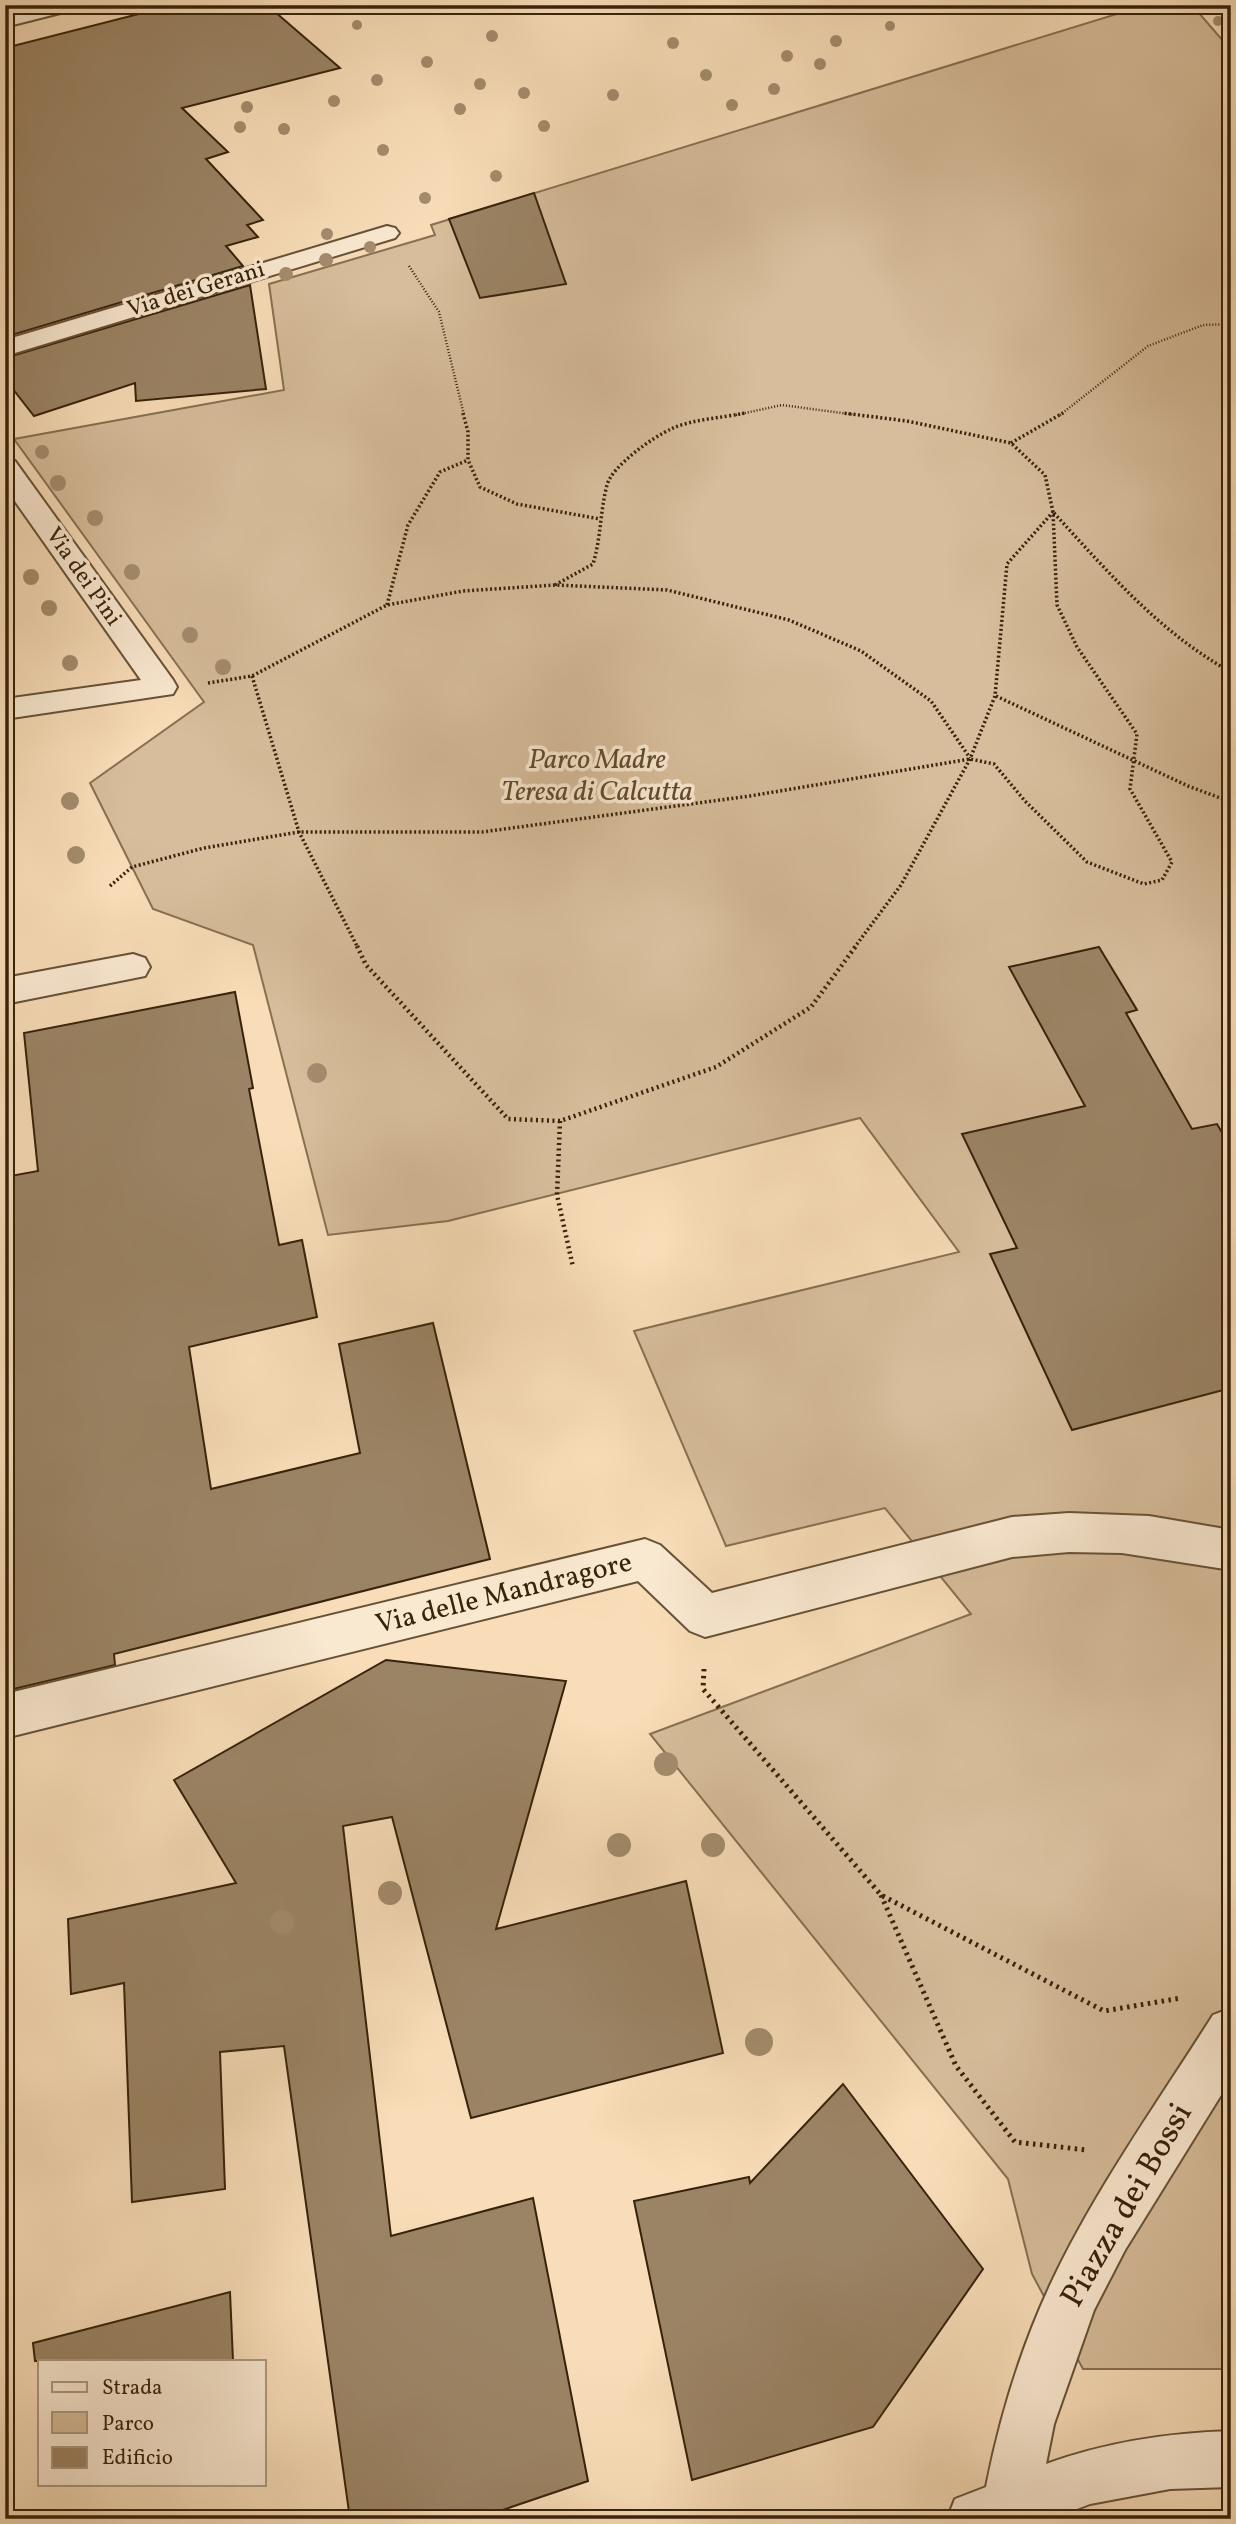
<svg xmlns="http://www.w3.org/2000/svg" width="1236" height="2524" viewBox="0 0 1236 2524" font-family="Vollkorn,serif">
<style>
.green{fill:#d7bd9b;stroke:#877053;stroke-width:2}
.building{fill:#9b8465;stroke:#37230b;stroke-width:2}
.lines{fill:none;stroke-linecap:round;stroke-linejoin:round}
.minor-casing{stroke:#675236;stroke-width:4}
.path-far3{stroke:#37230b;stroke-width:2.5;stroke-dasharray:1 2;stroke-linecap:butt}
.path-far2{stroke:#37230b;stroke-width:3.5;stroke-dasharray:2 2.5;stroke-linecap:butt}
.path-far1{stroke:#37230b;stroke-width:4.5;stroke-dasharray:2 3.5;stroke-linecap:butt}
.path{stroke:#37230b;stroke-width:5;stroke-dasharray:2.5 4.5;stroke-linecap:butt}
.minor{fill:#fae9d1;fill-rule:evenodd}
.tree{fill:#a48c6d}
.labels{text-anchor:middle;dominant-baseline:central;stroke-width:7;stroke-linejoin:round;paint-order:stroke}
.far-street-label{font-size:23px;fill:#37230b;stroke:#fae9d1}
.park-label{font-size:28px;font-style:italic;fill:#5f4a2f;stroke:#fae9d1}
.street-label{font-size:28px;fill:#37230b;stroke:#fae9d1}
.near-street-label{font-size:33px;fill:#37230b;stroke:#fae9d1}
</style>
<rect width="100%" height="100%" fill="#f8ddb8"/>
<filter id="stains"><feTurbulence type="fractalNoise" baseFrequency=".00286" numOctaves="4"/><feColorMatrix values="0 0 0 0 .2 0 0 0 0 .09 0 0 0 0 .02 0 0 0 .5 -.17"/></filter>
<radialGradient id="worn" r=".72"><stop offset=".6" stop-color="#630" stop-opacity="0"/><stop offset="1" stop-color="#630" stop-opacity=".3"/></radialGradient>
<path class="green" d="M1146,5H1192L1231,50V2369H1083L1032,2274L1008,2179L650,1734L971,1614L885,1508L726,1546L634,1331L959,1252L860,1118L448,1221L328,1235L253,945L153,909L90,783L204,702L14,439L284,390L269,284L435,235L431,225Z"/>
<g class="building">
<path d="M174,5H267L340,68L182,108L228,152L206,159L263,220L247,225L258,237L226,246L243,266L5,337V48Z"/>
<path d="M534,193L566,284L480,298L449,219Z"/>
<path d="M250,285L266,389L136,401L135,383L34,416L5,379V358Z"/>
<path d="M1099,947L1137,1010L1126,1013L1192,1129L1217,1124L1231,1148V1388L1072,1430L990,1254L1017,1248L962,1134L1085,1106L1009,967Z"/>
<path d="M235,992L253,1088L249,1089L279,1245L302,1240L317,1317L189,1347L211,1489L360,1453L339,1344L433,1323L490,1559L114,1654L115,1665L5,1691V1177L38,1171L24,1033Z"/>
<path d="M386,1660L566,1681L496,1929L686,1881L723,2053L471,2118L392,1817L343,1826L391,2236L533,2198L588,2481L476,2519H350L284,2046L220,2052L225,2189L132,2202L124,1983L71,1994L68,1919L236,1883L174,1780Z"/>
<path d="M843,2084L983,2269L873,2427L692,2480L634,2201L749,2177L750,2183Z"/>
<path d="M230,2292L233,2361H35L33,2343Z"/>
</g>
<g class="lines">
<g class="minor-casing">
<g id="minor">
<path d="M43,5H79L76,9L5,27V15Z"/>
<path d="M387,226L395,228L399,233L395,238L5,356V340Z"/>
<path d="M5,459L15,461L173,680L177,687L173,694L5,719V699L141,680L5,487Z"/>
<path d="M133,954L145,958L150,967L145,976L5,1004V978Z"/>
<path d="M1069,1513L1149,1516L1231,1530V1570L1122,1553L1069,1552L1012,1557L705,1637L690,1631L638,1581L5,1738V1694L645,1539L660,1545L712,1593L1012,1517Z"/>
<path d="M1231,2008V2079L1125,2250L1094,2310L1054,2424L1046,2464C1107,2442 1166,2433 1231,2431V2487L1170,2489L1090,2504L1051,2519H947L955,2499L986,2487C1000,2416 1022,2344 1053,2279C1097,2187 1158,2102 1213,2015Z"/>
</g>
</g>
<g class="path-far3">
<path d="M409,266L439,312L464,415"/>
<path d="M736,415L782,405L857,415"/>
<path d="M1060,415L1148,346L1203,325L1231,324"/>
</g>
<g class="path-far2">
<path d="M463,413L468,432V460L480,487L517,504L600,519"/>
<path d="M1011,443L1063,413"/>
<path d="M1054,513C1108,572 1160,633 1231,672"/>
<path d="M555,585L593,564C601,538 600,512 607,485C612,466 653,437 671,429C692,419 722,418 745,413"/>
<path d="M387,605L408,525L440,472L468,460"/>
<path d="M252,676L299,832L358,948"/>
<path d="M208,683L252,676L387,605L463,591L555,585L667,590L789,620L861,651L931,701L970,758"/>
<path d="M996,696L1188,786L1231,802"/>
<path d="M110,886L132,867L204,848L299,832H482L750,796L970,759L994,764L1025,801L1087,862L1144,884L1162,880L1172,862L1130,789L1137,734L1077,647L1057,605L1053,512L1045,475L1011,443L907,421L843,413"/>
<path d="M854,948L901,885L970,759L995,696L1007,564L1053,512"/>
</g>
<g class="path-far1">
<path d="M357,946L366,965L508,1119L560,1121L716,1067L811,1007L856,946"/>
<path d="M560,1121L557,1195L573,1267"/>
</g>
<g class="path">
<path d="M704,1669L703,1689L881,1895L1104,2011L1181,1998"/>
<path d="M881,1895L956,2066L1015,2142L1087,2150"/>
</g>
<use href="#minor" class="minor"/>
</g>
<g class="tree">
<circle cx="1218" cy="21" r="5"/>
<circle cx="357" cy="25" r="5"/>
<circle cx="890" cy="26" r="5"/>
<circle cx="492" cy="36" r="6"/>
<circle cx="836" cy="41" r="6"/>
<circle cx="673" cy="43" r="6"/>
<circle cx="787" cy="56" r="6"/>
<circle cx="427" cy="62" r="6"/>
<circle cx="820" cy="64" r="6"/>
<circle cx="706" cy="75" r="6"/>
<circle cx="377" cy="80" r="6"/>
<circle cx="480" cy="84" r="6"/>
<circle cx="774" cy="89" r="6"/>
<circle cx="524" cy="93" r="6"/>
<circle cx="613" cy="95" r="6"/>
<circle cx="334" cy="101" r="6"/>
<circle cx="732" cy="105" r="6"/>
<circle cx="247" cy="107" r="6"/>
<circle cx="460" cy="109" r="6"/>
<circle cx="544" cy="126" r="6"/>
<circle cx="240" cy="127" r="6"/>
<circle cx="284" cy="129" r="6"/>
<circle cx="383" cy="150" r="6"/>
<circle cx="496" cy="176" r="6"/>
<circle cx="425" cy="198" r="6"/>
<circle cx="327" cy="234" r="6"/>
<circle cx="370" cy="247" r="6"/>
<circle cx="326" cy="260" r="7"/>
<circle cx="286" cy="274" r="7"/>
<circle cx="42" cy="452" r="7"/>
<circle cx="58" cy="483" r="8"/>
<circle cx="95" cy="518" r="8"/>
<circle cx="132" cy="572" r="8"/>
<circle cx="31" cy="577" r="8"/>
<circle cx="49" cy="608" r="8"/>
<circle cx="190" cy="635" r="8"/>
<circle cx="70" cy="663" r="8"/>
<circle cx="223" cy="667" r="8"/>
<circle cx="70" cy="801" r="9"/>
<circle cx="76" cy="855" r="9"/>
<circle cx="317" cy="1073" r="10"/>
<circle cx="666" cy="1764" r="12"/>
<circle cx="619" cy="1845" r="12"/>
<circle cx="713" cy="1845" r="12"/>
<circle cx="390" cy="1893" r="12"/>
<circle cx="282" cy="1922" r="12"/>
<circle cx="759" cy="2042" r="14"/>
</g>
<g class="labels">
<g class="far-street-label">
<text transform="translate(196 290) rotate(-17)">Via dei Gerani</text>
<text transform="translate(83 577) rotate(55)">Via dei Pini</text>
</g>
<g class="park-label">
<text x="597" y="760">Parco Madre<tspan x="597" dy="32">Teresa di Calcutta</tspan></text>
</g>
<g class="street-label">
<text transform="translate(504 1594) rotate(-14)">Via delle Mandragore</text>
</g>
<g class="near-street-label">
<text transform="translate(1128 2206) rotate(-60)">Piazza dei Bossi</text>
</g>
</g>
<rect width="1236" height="2524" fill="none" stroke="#f8ddb8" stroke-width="28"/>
<rect x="7" y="7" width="1222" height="2510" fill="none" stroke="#37230b" stroke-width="3.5"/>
<rect x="14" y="14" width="1208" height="2496" fill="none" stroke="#37230b" stroke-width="2"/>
<rect x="38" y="2360" width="228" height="126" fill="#fae9d1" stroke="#ac9a82" stroke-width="2"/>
<rect x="52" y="2382" width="35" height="10" fill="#fae9d1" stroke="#ac9a82" stroke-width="2"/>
<text x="102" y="2394" font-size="21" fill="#37230b">Strada</text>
<rect x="52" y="2412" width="35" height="21" fill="#d7bd9b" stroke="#ac9a82" stroke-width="2"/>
<text x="102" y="2430" font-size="21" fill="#37230b">Parco</text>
<rect x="52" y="2447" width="35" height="21" fill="#9b8465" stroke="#ac9a82" stroke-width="2"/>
<text x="102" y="2464" font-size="21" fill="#37230b">Edificio</text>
<rect width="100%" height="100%" filter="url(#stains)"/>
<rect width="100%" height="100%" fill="url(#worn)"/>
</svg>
